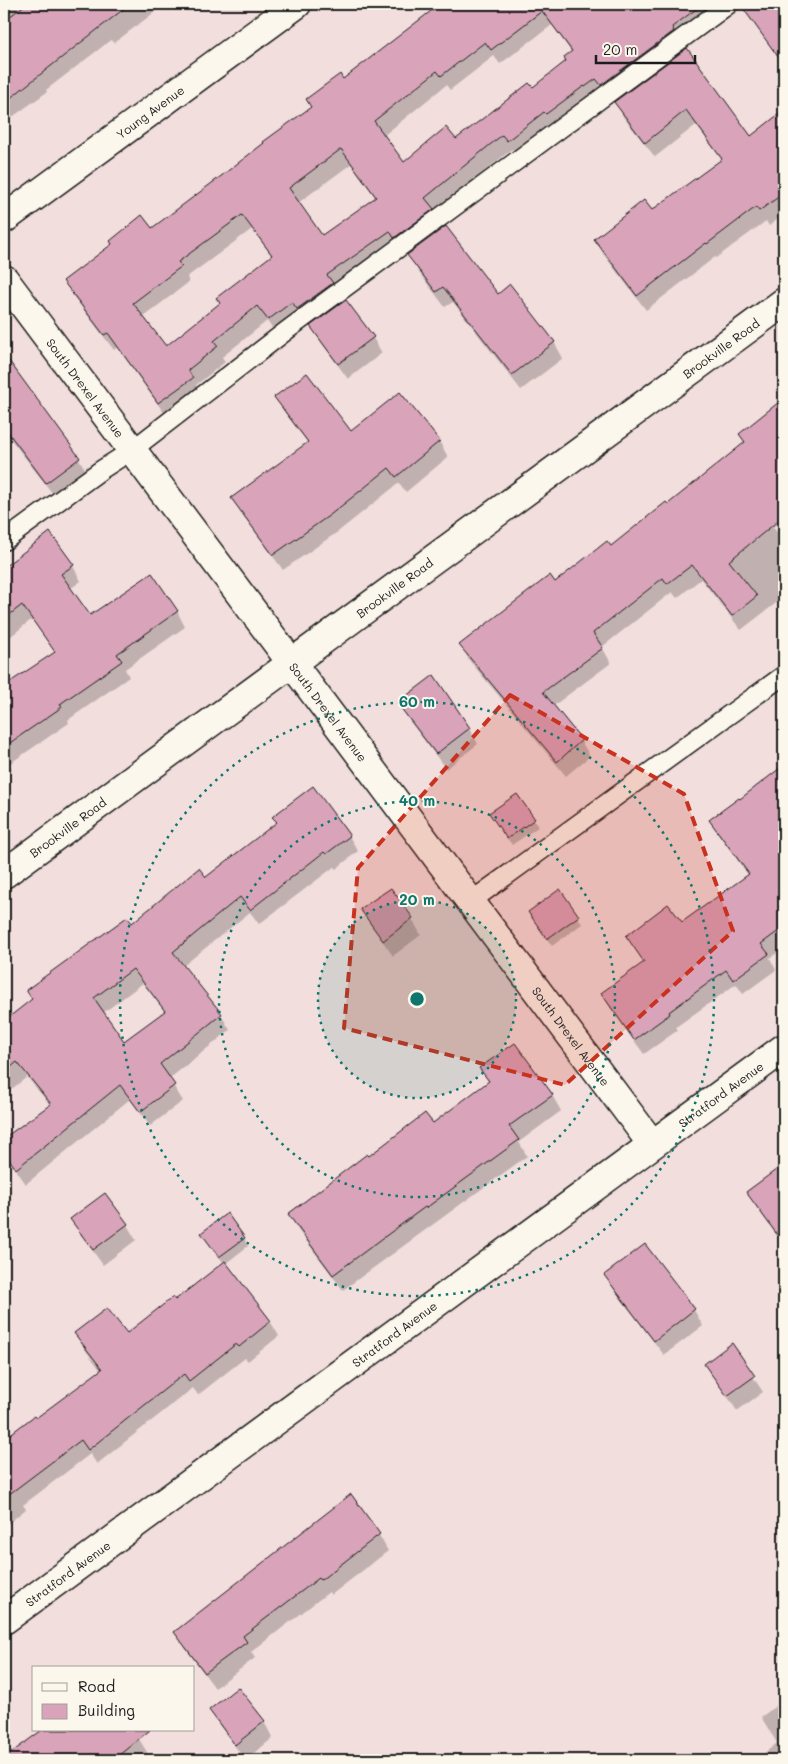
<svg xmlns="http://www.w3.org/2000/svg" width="788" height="1764" viewBox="0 0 788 1764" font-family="Mali,sans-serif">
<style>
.shadow{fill:#0003;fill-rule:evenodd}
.building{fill:#d9a3ba;stroke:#1c1c1c;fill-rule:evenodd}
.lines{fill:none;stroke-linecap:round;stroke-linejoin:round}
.service-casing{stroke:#1c1c1c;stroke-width:21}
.minor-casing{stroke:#1c1c1c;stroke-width:31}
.tertiary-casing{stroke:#1c1c1c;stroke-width:31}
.service{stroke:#fbf7ec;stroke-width:18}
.minor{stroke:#fbf7ec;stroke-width:28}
.tertiary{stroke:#fbf7ec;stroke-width:28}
.marked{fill:#c8321e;fill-opacity:0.2;stroke:#c8321e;stroke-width:4;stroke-dasharray:10 6;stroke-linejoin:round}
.ring{fill:none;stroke:#0f766e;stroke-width:2.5;stroke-dasharray:2.5 5}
.labels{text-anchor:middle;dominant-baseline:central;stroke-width:4;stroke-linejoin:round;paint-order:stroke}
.street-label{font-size:12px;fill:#1c1c1c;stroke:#fbf7ec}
.centre{fill:#0f766e;stroke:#fbf7ec;stroke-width:2.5}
.ring-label{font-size:15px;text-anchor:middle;font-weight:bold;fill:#0f766e;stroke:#fbf7ec;stroke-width:4;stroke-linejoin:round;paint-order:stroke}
</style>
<rect width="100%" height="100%" fill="#f1dedd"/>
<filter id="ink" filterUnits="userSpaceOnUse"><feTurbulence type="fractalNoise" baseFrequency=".02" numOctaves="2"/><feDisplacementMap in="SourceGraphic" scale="10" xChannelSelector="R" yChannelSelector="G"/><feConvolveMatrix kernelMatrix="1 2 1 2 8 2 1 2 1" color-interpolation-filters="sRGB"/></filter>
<g filter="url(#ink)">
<g class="shadow">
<path d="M4,4H173L163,11L160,8L114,43L111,40L46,90L47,92L4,123Z"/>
<path d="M442,4H584L597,22L622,4H731L516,155L512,149L434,212L277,335L267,321L222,357L225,362L196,385L201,393L167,417L117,347L114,350L73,296L64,281L152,229L312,107L388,44ZM552,25L572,53L568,62L532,89L456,141L404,164L383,136L446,85L450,90L494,56L500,64ZM351,164L376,198L322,237L298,203ZM252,229L272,256L221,304L166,348L143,317L189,282L187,277Z"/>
<path d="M774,4H784V65L753,20Z"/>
<path d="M687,50L751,138L784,111V214L769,226L766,221L716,258L715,257L646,310L604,255L595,239L651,211L722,160L696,125L655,157L624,118L616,102Z"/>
<path d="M409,255L498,296L554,342L563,358L521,390L453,302L445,307L418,271Z"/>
<path d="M312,327L373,338L382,353L348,379L321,342Z"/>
<path d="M4,356L79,459L88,474L56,498L6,433L4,434Z"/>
<path d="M276,398L351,433L439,441L448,457L406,492L399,483L339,531L283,570L242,514L233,499L308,443L285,413Z"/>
<path d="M774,408L784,420V518L773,527L784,541V597L741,630L701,579L677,598L672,592L602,647L611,663L553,706L581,741L590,756L566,776L469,660L461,645L611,547L668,506L746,444L740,434Z"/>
<path d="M19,565L73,566L81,581L70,589L89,617L177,611L185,627L125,669L129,677L68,720L69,723L9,764L12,769L4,775V688L56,653L32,619L4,642V577Z"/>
<path d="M399,704L469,728L478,744L446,769L408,719Z"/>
<path d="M784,766V948L770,958L776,970L743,994L736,984L676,1027L678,1030L644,1054L611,1009L602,994L644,963L627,937L682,924L749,876L719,835L711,820L740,801Z"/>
<path d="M274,817L349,836L358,851L336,869L334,867L259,924L250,912L183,966L221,1015L230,1030L169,1079L183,1101L150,1126L130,1099L26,1184L4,1153V1139L51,1106L27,1077L4,1095V1022L131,924L206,879L278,823ZM143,983L165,1012L124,1042L103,1013Z"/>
<path d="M534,820L538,827L512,845L495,821Z"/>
<path d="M390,889L412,919L421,935L393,956L371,925L362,910Z"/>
<path d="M529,913L578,917L582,924L552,946Z"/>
<path d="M481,1068L552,1095L561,1111L519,1142L527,1156L343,1290L298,1230L289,1215L432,1124L489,1083Z"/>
<path d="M784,1165V1245L757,1208L748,1193Z"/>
<path d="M105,1195L127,1225L136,1240L103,1265L81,1235L72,1219Z"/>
<path d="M4,1237L7,1243L4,1245Z"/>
<path d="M244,1238L248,1246L225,1264L270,1321L279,1336L248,1361L245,1358L198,1395L193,1388L97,1464L90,1454L23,1505L26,1509L4,1527V1441L34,1418L35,1420L101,1371L84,1348L75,1334L127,1335L175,1302L224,1263L207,1241Z"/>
<path d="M645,1245L694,1310L703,1326L664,1355L615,1291L605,1275Z"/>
<path d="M732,1345L763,1392L737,1411L706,1364Z"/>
<path d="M351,1496L379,1535L388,1551L331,1595L329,1592L251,1652L255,1658L215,1688L185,1648L176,1632Z"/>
<path d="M238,1689L264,1722L273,1738L245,1760L220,1726L211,1711Z"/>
<path d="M784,1700V1760H756L777,1743L761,1717Z"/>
<path d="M139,1739L148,1754L141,1760H25L18,1749Z"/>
</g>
<g class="building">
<path d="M26,4H130L4,103V21Z"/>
<path d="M440,4H703L672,27L674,31L601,85L596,79L585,87L584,86L546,114L544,112L507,141L502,135L425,198L434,209L394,238L390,231L327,275L333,283L297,309L292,302L268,320L257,306L214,341L218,346L188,370L193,378L158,403L108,333L104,335L63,281L112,244L110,241L142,215L152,228L216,180L264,143L263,142L311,107L306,99L340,74L343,79ZM542,11L572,51L564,57L566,61L533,87L529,83L456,139L446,127L404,162L374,121L437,71L441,76L485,42L491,50ZM341,149L376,197L322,235L289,188ZM242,215L272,255L216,298L220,303L166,346L133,303L182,266L178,262Z"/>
<path d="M740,4H784V65Z"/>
<path d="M687,48L751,136L784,110V193L759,211L756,207L707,244L706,243L637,296L594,239L644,200L652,210L722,159L686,110L645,143L614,102Z"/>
<path d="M446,226L498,294L510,284L555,342L512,375L443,287L436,292L407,255Z"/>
<path d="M346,300L374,337L338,364L310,326Z"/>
<path d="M4,354L80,458L46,483L4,427Z"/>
<path d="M307,373L351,431L400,392L440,441L396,477L389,468L330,515L273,555L231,498L308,442L274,397Z"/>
<path d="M784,398V516L729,561L757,596L732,616L692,565L667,584L663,578L593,633L603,648L543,692L582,740L557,762L459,645L550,575L555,582L607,541L611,546L666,502L668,504L745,442L739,434Z"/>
<path d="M50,532L74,565L61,574L90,615L152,573L178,611L117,654L122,661L60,704L62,707L4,747V686L55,652L22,605L4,619V567Z"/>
<path d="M434,675L470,728L436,754L397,703Z"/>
<path d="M784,765V927L761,944L769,954L733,980L726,970L669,1012L670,1014L634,1040L601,993L644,962L626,936L668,904L682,922L749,874L709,820L739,798L740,799Z"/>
<path d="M313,786L350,836L326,854L324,852L250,910L240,897L173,952L222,1014L160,1064L175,1085L140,1112L120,1085L16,1169L4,1152V1138L51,1104L17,1062L4,1073V1021L32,999L26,990L127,917L132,923L199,868L206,877L277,822L272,817ZM133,969L165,1011L124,1041L94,998Z"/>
<path d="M517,794L535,819L507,839L489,813Z"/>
<path d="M391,888L413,918L383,941L360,909Z"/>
<path d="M560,889L579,916L547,939L528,912Z"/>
<path d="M515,1043L553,1095L509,1126L519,1140L426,1208L425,1207L333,1275L288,1214L367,1154L369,1156L425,1113L433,1123L489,1081L479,1068Z"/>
<path d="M784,1164V1244L746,1192Z"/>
<path d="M105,1193L128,1224L93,1250L70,1219Z"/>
<path d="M227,1213L245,1238L219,1257L201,1233Z"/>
<path d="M645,1244L695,1309L654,1341L604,1275Z"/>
<path d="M225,1261L271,1321L239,1347L236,1344L189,1381L184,1374L88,1450L81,1440L4,1498V1439L34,1416L36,1418L102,1369L74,1333L107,1308L127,1333L173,1297L175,1300Z"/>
<path d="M732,1343L755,1376L727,1396L704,1364Z"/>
<path d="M351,1494L380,1534L321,1580L319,1578L243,1636L247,1642L205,1673L174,1632Z"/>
<path d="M238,1687L265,1721L235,1745L209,1710Z"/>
<path d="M42,1730H150L113,1760H4V1758Z"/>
</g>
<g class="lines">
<g class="service-casing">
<g id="service">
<path d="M4,541L101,470L132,450L286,331L729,4"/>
<path d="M470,902L784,675"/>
</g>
</g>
<g class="minor-casing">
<g id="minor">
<path id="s1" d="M4,219L297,4"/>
<path id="s2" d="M4,279L652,1144"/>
<path id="s3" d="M4,1620L784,1048"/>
</g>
</g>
<g class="tertiary-casing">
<g id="tertiary">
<path id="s4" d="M4,874L784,302"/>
</g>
</g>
<use href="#service" class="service"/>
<use href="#minor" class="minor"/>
<use href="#tertiary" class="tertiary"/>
</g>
</g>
<path class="marked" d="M510,695L684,794L733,931L565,1085L344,1028L358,868Z"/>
<circle cx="417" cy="999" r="99" fill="#0f766e" fill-opacity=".12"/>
<g class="ring">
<circle cx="417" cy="999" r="99"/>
<circle cx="417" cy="999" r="198"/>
<circle cx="417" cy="999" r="297"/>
</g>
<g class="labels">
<g class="street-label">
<text stroke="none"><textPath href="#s1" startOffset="181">Young Avenue</textPath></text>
<text stroke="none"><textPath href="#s4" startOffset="889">Brookville Road</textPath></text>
<text stroke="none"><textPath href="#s2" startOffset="136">South Drexel Avenue</textPath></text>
<text stroke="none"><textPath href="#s4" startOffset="484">Brookville Road</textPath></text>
<text stroke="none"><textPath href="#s2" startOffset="541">South Drexel Avenue</textPath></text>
<text stroke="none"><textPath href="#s4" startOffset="79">Brookville Road</textPath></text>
<text stroke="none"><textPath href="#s2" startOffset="946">South Drexel Avenue</textPath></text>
<text stroke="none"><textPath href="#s3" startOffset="889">Stratford Avenue</textPath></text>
<text stroke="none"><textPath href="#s3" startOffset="484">Stratford Avenue</textPath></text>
<text stroke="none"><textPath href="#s3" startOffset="79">Stratford Avenue</textPath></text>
</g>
</g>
<circle cx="417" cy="999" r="8" class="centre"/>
<g class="ring-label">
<text x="417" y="707">60 m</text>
<text x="417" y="806">40 m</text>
<text x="417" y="905">20 m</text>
</g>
<rect width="788" height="1764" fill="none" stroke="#fbf7ec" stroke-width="20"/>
<rect x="10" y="10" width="768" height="1744" fill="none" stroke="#1c1c1c" stroke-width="2" filter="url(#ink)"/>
<rect x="32" y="1666" width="162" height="65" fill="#fbf7ec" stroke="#a29f99"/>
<rect x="42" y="1683" width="25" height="8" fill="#fbf7ec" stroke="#a29f99"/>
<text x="78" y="1692" font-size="15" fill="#1c1c1c">Road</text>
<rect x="42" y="1704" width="25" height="15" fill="#d9a3ba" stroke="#a29f99"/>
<text x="78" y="1716" font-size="15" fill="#1c1c1c">Building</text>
<path d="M596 55v8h99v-8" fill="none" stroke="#1c1c1c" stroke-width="2.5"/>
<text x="603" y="55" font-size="15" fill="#1c1c1c" stroke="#fbf7ec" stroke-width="4" paint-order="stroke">20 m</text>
</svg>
